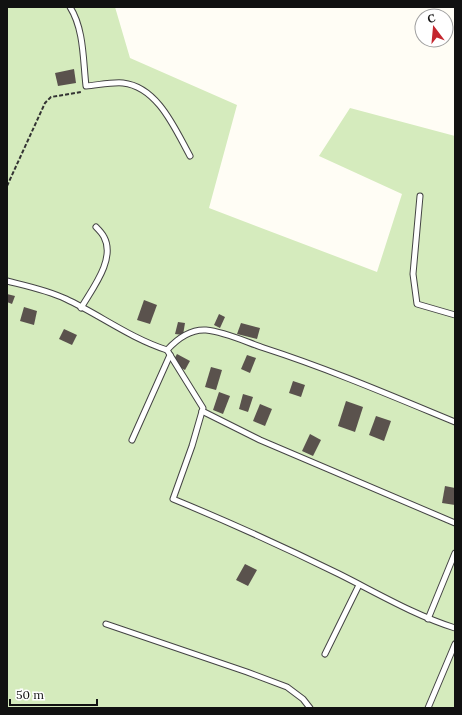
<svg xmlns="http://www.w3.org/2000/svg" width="462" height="715" viewBox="0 0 462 715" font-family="Lora,serif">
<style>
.green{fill:#d5ebbd}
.building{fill:#5a524d}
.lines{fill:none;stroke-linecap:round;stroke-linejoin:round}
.service-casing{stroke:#444;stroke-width:7}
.path{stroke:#333;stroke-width:2;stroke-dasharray:4 2;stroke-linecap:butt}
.service{stroke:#fff;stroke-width:5}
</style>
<rect width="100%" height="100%" fill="#fffdf5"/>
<path class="green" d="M7,7H115L130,58L237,105L209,208L377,272L402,194L319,156L350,108L455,136V708H7Z"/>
<g class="building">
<path d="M74,69L76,83L58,86L55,73Z"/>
<path d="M7,294L15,296L12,304L7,302Z"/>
<path d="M144,300L157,305L150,324L137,320Z"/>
<path d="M24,307L37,311L34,325L20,321Z"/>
<path d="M219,314L225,317L220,328L214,325Z"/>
<path d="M178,322L185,323L183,335L175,334Z"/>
<path d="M241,323L260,328L257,339L237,334Z"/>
<path d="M64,329L77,335L72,345L59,339Z"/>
<path d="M177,354L190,361L185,370L172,363Z"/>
<path d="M247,355L256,358L250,373L241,369Z"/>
<path d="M211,367L222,370L216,390L205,387Z"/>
<path d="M293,381L305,385L301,397L289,393Z"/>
<path d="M219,392L230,396L223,414L213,410Z"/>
<path d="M243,394L253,397L248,412L239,409Z"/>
<path d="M346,401L363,407L355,432L338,426Z"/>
<path d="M260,404L272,409L265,426L253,421Z"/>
<path d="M376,416L391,421L384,441L369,435Z"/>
<path d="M310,434L321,440L313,456L302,451Z"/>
<path d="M445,486L455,488V505L442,503Z"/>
<path d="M245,564L257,570L248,586L236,580Z"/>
</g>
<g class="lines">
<g class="service-casing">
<g id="service">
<path d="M70,7C84,29 83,60 86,86C98,85 112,82 123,83C158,87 175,129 190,156"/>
<path d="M420,196L413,274L417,304L455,315"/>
<path d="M7,281C27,286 47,290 66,299C100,315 130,338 167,350C177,339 190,329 206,330C226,332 246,342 264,348C329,369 392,396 455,422"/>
<path d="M81,308C92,289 116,259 104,237C102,233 99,230 96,227"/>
<path d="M167,350L203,408L192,446L173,499C229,522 284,547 339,574C377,593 414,615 455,628"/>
<path d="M202,411L260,440L455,523"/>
<path d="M132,440L170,355"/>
<path d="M428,619L455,553"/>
<path d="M106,624L247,672L287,687L303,699L310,708"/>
<path d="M325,654L359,585"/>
<path d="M428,708L455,644"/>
</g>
</g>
<path class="path" d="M7,186L45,103L51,97L81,92"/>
<use href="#service" class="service"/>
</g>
<rect width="462" height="715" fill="none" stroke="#111111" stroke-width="16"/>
<g transform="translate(434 28) rotate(344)"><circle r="19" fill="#ffffff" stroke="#a0a0a0"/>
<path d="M0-3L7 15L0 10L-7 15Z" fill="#c4262e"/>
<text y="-6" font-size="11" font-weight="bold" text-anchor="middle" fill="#111111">С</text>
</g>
<path d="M10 699v6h87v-6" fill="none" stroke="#111111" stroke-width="2"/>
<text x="16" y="699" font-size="12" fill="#111111" stroke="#ffffff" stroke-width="3" paint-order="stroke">50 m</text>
</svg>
